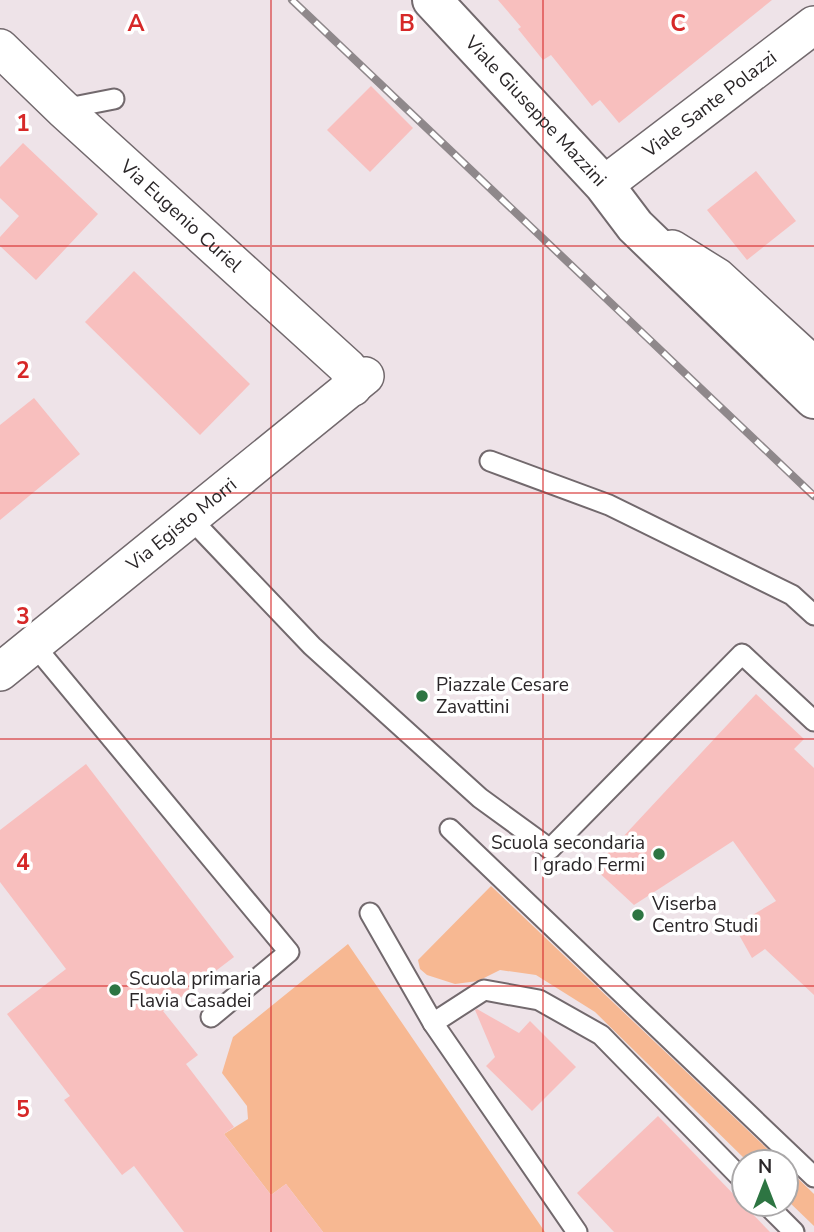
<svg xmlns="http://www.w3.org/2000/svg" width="814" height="1232" viewBox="0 0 814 1232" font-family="'Nunito Sans',sans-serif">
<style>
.green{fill:#f7b892}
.building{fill:#f8bfbe}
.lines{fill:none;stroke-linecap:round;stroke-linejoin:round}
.lane-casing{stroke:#72696d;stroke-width:23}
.street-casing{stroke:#72696d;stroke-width:40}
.secondary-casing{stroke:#72696d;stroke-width:42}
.lane{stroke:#fff;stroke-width:19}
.street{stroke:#fff;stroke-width:37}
.secondary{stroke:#fff;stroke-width:38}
.rail-casing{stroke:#8f888b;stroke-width:8}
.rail{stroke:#fff;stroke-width:5;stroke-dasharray:16;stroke-linecap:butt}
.grid{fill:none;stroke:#d62828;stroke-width:2;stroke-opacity:0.55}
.poi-dot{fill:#2d7542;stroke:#fff;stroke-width:2.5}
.labels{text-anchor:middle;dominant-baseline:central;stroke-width:7;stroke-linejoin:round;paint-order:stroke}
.street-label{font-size:19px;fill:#2a2628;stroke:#fff}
.poi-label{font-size:19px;fill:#2a2628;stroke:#fff;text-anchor:start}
.grid-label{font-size:23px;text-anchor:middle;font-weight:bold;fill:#d62828;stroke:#fff;stroke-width:7;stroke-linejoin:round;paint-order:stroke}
</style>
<rect width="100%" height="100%" fill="#eee3e8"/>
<g class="green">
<path d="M491,886L781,1162H748L595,1012L536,975L500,970L478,981L455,984L427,975L420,969L418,960Z"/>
<path d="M348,944L545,1232H323L286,1184L271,1195L224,1134L248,1119L247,1106L222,1073L233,1037Z"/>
<path d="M786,1167L814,1194V1226L786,1199Z"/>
</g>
<g class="building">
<path d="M498,0H772L619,123L600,100L592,106L551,55L543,60L518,29L521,27Z"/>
<path d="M371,86L413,128L370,172L327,130Z"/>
<path d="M23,143L98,214L36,280L0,246V237L19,216L0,198V167Z"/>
<path d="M756,171L796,221L747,260L707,210Z"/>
<path d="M134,271L250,384L200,435L85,322Z"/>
<path d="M34,398L80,454L0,520V425Z"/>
<path d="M756,694L804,739L794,749L814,768V995L765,949L752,958L734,926L776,901L733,841L634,905L594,868Z"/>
<path d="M86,764L234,957L163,1011L198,1055L186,1064L234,1127L224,1134L271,1195L286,1184L323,1232H184L134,1166L122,1175L64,1100L70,1096L7,1014L66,969L0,882V830Z"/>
<path d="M477,1009L519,1033L530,1021L576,1067L532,1111L486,1066L495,1057L475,1010Z"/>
<path d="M658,1116L770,1232H614L577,1193Z"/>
</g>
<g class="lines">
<g class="lane-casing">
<g id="lane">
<path d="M63,109L114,99"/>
<path d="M490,461L609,505L792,595L814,615"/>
<path d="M191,519L312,646L480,798L550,849L742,654L814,721"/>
<path d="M34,645L289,952L211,1017"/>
<path d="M450,829L814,1177"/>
<path d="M370,913L433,1023L577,1232"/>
<path d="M433,1023L484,990L539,1000L601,1035L744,1181"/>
<path d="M766,1204L794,1232"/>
</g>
</g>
<g class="street-casing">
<g id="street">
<path id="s1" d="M0,48L63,109L348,368L353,387"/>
<path id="s2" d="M604,185L814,25"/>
<path d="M672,249L717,277L814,366"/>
<path id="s3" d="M0,672L365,376"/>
</g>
</g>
<g class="secondary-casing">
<g id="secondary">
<path id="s4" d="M432,0L604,185L635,226L814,399"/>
</g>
</g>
<use href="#lane" class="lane"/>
<use href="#street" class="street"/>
<use href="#secondary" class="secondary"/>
<g class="rail-casing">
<path id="rail" d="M292,0L814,496"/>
</g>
<use href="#rail" class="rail"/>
</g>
<path class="grid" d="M271,0V1232M543,0V1232M0,246H814M0,493H814M0,739H814M0,986H814"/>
<g class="poi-dot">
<circle cx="422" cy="696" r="7"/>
<circle cx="659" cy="854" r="7"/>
<circle cx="638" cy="915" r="7"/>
<circle cx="115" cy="990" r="7"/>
</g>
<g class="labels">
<g class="street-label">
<text stroke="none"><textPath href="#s2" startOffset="133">Viale Sante Polazzi</textPath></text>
<text stroke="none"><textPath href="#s4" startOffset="152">Viale Giuseppe Mazzini</textPath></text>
<text stroke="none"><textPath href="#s1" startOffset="247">Via Eugenio Curiel</textPath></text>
<text stroke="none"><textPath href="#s3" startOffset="234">Via Egisto Morri</textPath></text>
</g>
<g class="poi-label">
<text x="436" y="685">Piazzale Cesare<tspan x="436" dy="22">Zavattini</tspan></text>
<text x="645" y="843" text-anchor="end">Scuola secondaria<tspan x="645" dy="22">I grado Fermi</tspan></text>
<text x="652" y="904">Viserba<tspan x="652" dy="22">Centro Studi</tspan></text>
<text x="129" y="979">Scuola primaria<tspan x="129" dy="22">Flavia Casadei</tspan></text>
</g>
</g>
<g class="grid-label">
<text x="136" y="31">A</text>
<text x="407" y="31">B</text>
<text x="678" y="31">C</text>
<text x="23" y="131">1</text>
<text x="23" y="378">2</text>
<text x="23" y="624">3</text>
<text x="23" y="870">4</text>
<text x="23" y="1117">5</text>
</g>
<g transform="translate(765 1183)"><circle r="33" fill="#ffffff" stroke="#aaa8a9" stroke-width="2"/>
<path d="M0-5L12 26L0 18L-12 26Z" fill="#2d7542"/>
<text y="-10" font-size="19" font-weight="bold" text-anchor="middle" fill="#2a2628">N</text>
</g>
</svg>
